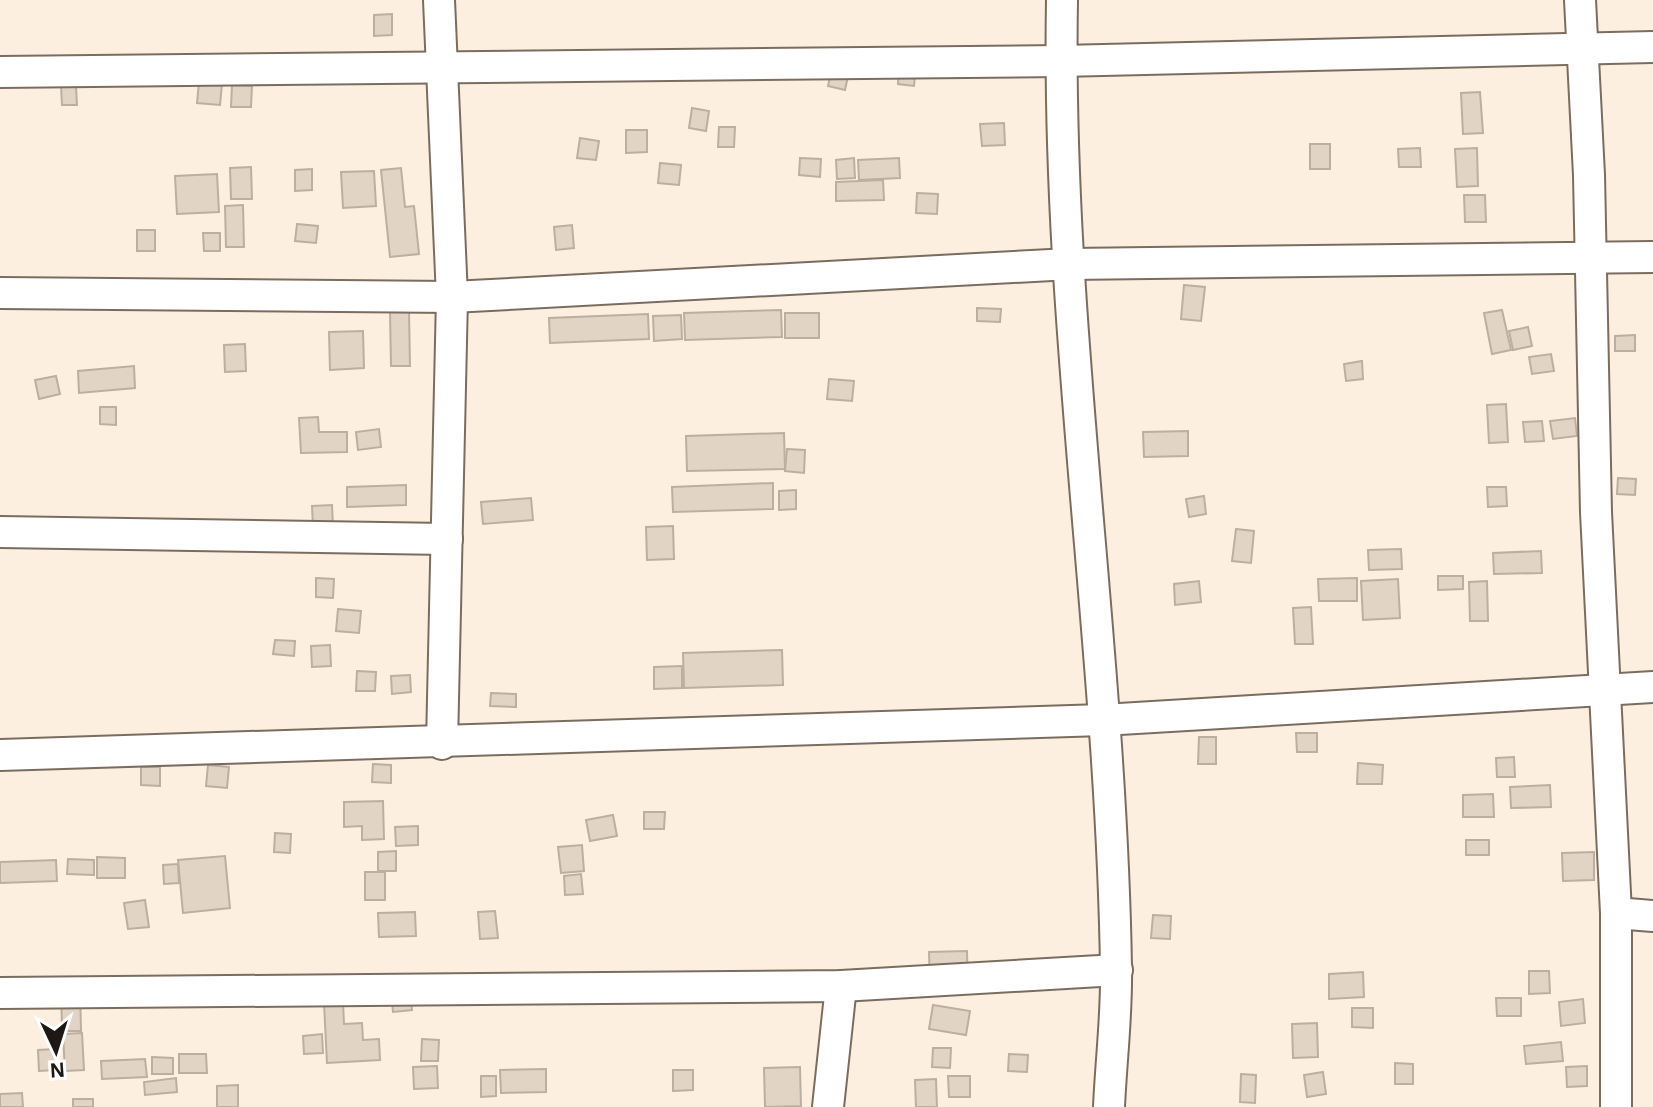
<svg xmlns="http://www.w3.org/2000/svg" width="1653" height="1107" viewBox="0 0 1653 1107" font-family="'Alegreya Sans',sans-serif">
<style>
.building{fill:#e2d4c5;stroke:#bcaea0;stroke-width:2}
.lines{fill:none;stroke-linecap:round;stroke-linejoin:round}
.street-casing{stroke:#7a6d60;stroke-width:34}
.street{stroke:#fff;stroke-width:30}
</style>
<rect width="100%" height="100%" fill="#fdefdf"/>
<g class="building">
<path d="M392,14V35L374,36V15Z"/>
<path d="M833,63L850,67L845,90L828,86Z"/>
<path d="M899,63L916,64L914,86L898,84Z"/>
<path d="M199,82L222,84L220,105L197,103Z"/>
<path d="M232,85L252,86L251,107H231Z"/>
<path d="M61,86H76L77,105H62Z"/>
<path d="M1480,92L1483,133L1463,134L1461,93Z"/>
<path d="M692,108L709,111L706,131L689,128Z"/>
<path d="M1004,123L1005,145L982,146L980,124Z"/>
<path d="M719,127H735L734,147H718Z"/>
<path d="M626,130H647V152L626,153Z"/>
<path d="M580,138L599,141L596,160L577,158Z"/>
<rect x="1310" y="144" width="20" height="25"/>
<path d="M1420,148L1421,167H1399L1398,149Z"/>
<path d="M1477,148L1478,186L1457,187L1455,149Z"/>
<path d="M800,158L821,159L820,177L799,175Z"/>
<path d="M854,158L855,178L837,179L836,160Z"/>
<path d="M899,158L900,178L859,180L858,160Z"/>
<path d="M660,163L681,165L679,185L658,183Z"/>
<path d="M251,167L252,199H231L230,168Z"/>
<path d="M401,168L405,207L414,206L419,254L390,257L381,170Z"/>
<path d="M312,169V190L295,191V170Z"/>
<path d="M374,171L376,206L343,208L341,172Z"/>
<path d="M217,174L219,212L177,214L175,176Z"/>
<path d="M883,180L884,200L836,201V182Z"/>
<path d="M917,193L938,194L937,214L916,213Z"/>
<path d="M1464,195H1485L1486,222H1465Z"/>
<path d="M243,205L244,247H226L225,206Z"/>
<path d="M297,224L318,226L316,243L295,241Z"/>
<path d="M572,225L574,248L556,250L554,227Z"/>
<rect x="137" y="230" width="18" height="21"/>
<path d="M203,233H220V251H204Z"/>
<path d="M1184,285L1205,287L1201,321L1181,319Z"/>
<path d="M977,308L1001,309L1000,322L977,321Z"/>
<path d="M781,310L782,337L685,340L684,313Z"/>
<path d="M1502,310L1511,350L1492,354L1484,313Z"/>
<path d="M409,311L410,366H391L390,312Z"/>
<rect x="785" y="313" width="34" height="25"/>
<path d="M648,314L649,339L550,343L549,318Z"/>
<path d="M681,315L682,339L654,341L653,316Z"/>
<path d="M1528,327L1532,346L1513,350L1509,331Z"/>
<path d="M363,331L364,368L330,370L329,332Z"/>
<path d="M1635,335V351H1615V336Z"/>
<path d="M245,344L246,371L225,372L224,345Z"/>
<path d="M1551,354L1554,371L1532,374L1529,357Z"/>
<path d="M1362,361L1363,379L1346,381L1344,364Z"/>
<path d="M134,366L135,388L79,393L78,371Z"/>
<path d="M56,376L60,394L39,399L35,380Z"/>
<path d="M829,379L854,381L852,401L827,399Z"/>
<path d="M1506,404L1508,442L1489,443L1487,405Z"/>
<path d="M100,407H116V425L100,424Z"/>
<path d="M318,417L319,432H347V452L301,453L299,418Z"/>
<path d="M1575,418L1577,436L1553,439L1550,421Z"/>
<path d="M1542,421L1544,441L1525,442L1523,422Z"/>
<path d="M379,429L381,447L358,450L356,432Z"/>
<path d="M1188,431V456L1144,457L1143,432Z"/>
<path d="M784,433L785,469L687,471L686,436Z"/>
<path d="M787,449L805,450L804,473L785,471Z"/>
<path d="M1618,478L1636,479L1635,495L1617,494Z"/>
<path d="M773,483V509L673,512L672,487Z"/>
<path d="M406,485V505L347,507V487Z"/>
<path d="M1487,487H1506L1507,506L1488,507Z"/>
<path d="M796,490V509L779,510V491Z"/>
<path d="M1204,496L1206,514L1189,517L1186,499Z"/>
<path d="M531,498L533,520L483,524L481,502Z"/>
<path d="M332,505L333,526L313,527L312,506Z"/>
<path d="M673,526L674,559L647,560L646,527Z"/>
<path d="M1236,529L1254,531L1251,563L1232,561Z"/>
<path d="M1401,549L1402,569L1369,570L1368,550Z"/>
<path d="M1541,551L1542,573L1494,574L1493,553Z"/>
<path d="M1438,576H1463V589L1438,590Z"/>
<path d="M316,578L334,579L333,598L316,597Z"/>
<path d="M1357,578V601H1319L1318,579Z"/>
<path d="M1398,579L1400,618L1363,620L1361,581Z"/>
<path d="M1199,581L1201,602L1175,605L1174,584Z"/>
<path d="M1487,581L1488,621H1470L1469,582Z"/>
<path d="M1311,607L1313,644H1295L1293,608Z"/>
<path d="M338,609L361,611L359,633L336,631Z"/>
<path d="M275,640L295,641L294,656L273,654Z"/>
<path d="M330,645L331,666L312,667L311,646Z"/>
<path d="M782,650L783,685L684,688L683,653Z"/>
<path d="M682,666V688L654,689V667Z"/>
<path d="M357,671L376,672L375,691H356Z"/>
<path d="M410,675L411,692L392,694L391,676Z"/>
<path d="M491,693L516,694V707L490,706Z"/>
<path d="M1296,733H1317V752H1297Z"/>
<path d="M1199,737H1216V764H1198Z"/>
<path d="M1514,757L1515,777H1497L1496,758Z"/>
<path d="M1358,763L1383,765L1382,784H1357Z"/>
<path d="M373,764L391,765V783L372,782Z"/>
<path d="M208,765L229,767L227,788L206,786Z"/>
<path d="M141,767H160V786L141,785Z"/>
<path d="M1550,785L1551,807L1511,808L1510,787Z"/>
<path d="M1493,794L1494,817H1463V795Z"/>
<path d="M383,801L384,839L362,840V826L344,827V802Z"/>
<path d="M644,812H665L664,829H644Z"/>
<path d="M613,815L617,836L590,841L586,820Z"/>
<path d="M418,826V845L396,846L395,827Z"/>
<path d="M275,833L291,834L290,853L274,852Z"/>
<rect x="1466" y="840" width="23" height="15"/>
<path d="M582,845L584,871L561,873L558,847Z"/>
<path d="M396,851V871H378V852Z"/>
<path d="M1594,852V880L1563,881L1562,853Z"/>
<path d="M225,856L230,908L183,913L178,860Z"/>
<path d="M97,857L125,858V878H97Z"/>
<path d="M68,859L94,860V875L67,874Z"/>
<path d="M56,860L57,881L0,883V862Z"/>
<path d="M178,864L179,883L164,884L163,865Z"/>
<rect x="365" y="872" width="20" height="28"/>
<path d="M581,874L583,894L565,895L564,876Z"/>
<path d="M145,900L149,927L128,929L124,903Z"/>
<path d="M495,911L498,938L480,939L478,912Z"/>
<path d="M415,912L416,936L379,937L378,913Z"/>
<path d="M1153,915L1171,916L1170,939L1151,938Z"/>
<path d="M967,951L968,988L930,990L929,952Z"/>
<path d="M1529,971H1549L1550,993L1529,994Z"/>
<path d="M1363,972L1364,997L1329,999V974Z"/>
<path d="M409,980L412,1010L393,1012L390,981Z"/>
<path d="M80,988L81,1031H62L61,989Z"/>
<path d="M1496,998H1521V1016H1497Z"/>
<path d="M1583,999L1585,1023L1561,1026L1559,1002Z"/>
<path d="M343,1002L344,1024L362,1023L363,1040L379,1039L380,1060L327,1063L324,1003Z"/>
<path d="M933,1005L970,1011L966,1035L929,1029Z"/>
<path d="M1352,1008H1373V1028L1352,1027Z"/>
<path d="M1317,1023L1318,1057L1293,1058L1292,1024Z"/>
<path d="M82,1033L84,1070L65,1071L63,1034Z"/>
<path d="M322,1034L323,1053L304,1054L303,1036Z"/>
<path d="M422,1039L439,1040L438,1061H421Z"/>
<path d="M1561,1042L1563,1061L1526,1064L1524,1046Z"/>
<path d="M933,1048H951L950,1068L932,1067Z"/>
<path d="M55,1049L56,1070L39,1071L38,1050Z"/>
<path d="M179,1054H206L207,1073H179Z"/>
<path d="M1009,1054L1028,1055L1027,1072L1008,1071Z"/>
<path d="M152,1057L173,1058V1074H152Z"/>
<path d="M145,1059L147,1077L102,1079L101,1061Z"/>
<path d="M1395,1063L1413,1064V1084H1395Z"/>
<path d="M437,1066L438,1088L414,1089L413,1067Z"/>
<path d="M1587,1066V1086L1567,1087L1566,1067Z"/>
<path d="M800,1067L801,1106L765,1107L764,1068Z"/>
<path d="M546,1069V1092L501,1093L500,1070Z"/>
<path d="M673,1070H693V1090L673,1091Z"/>
<path d="M1323,1072L1326,1094L1307,1097L1304,1075Z"/>
<path d="M1241,1074L1256,1075L1255,1103L1240,1102Z"/>
<path d="M481,1076H496V1096L481,1097Z"/>
<path d="M948,1076H970V1097H949Z"/>
<path d="M176,1078L177,1092L145,1095L144,1082Z"/>
<path d="M936,1079L937,1107H916L915,1080Z"/>
<path d="M238,1085V1107H217V1086Z"/>
<path d="M22,1093L23,1107H0V1094Z"/>
<rect x="73" y="1099" width="20" height="8"/>
</g>
<g class="lines">
<g class="street-casing">
<g id="street">
<path d="M439,0L452,297L442,744"/>
<path d="M1062,0C1056,323 1111,645 1116,968C1117,1014 1111,1061 1109,1107"/>
<path d="M1580,0L1589,175L1596,512L1616,913V1107"/>
<path d="M0,72L1061,61L1653,47"/>
<path d="M0,293L452,297L1070,264L1653,257"/>
<path d="M0,532L447,539"/>
<path d="M0,755L1103,720L1653,687"/>
<path d="M1616,913L1653,916"/>
<path d="M0,993L841,986L1117,970"/>
<path d="M828,1107L841,986"/>
</g>
</g>
<use href="#street" class="street"/>
</g>
<g transform="translate(56 1051) rotate(176)" stroke="#ffffff" stroke-width="6" paint-order="stroke">
<path d="M0-6L14 30L0 20L-14 30Z" fill="#1d1813"/>
<text y="-12" font-size="22" font-weight="bold" text-anchor="middle" fill="#1d1813">N</text>
</g>
</svg>
